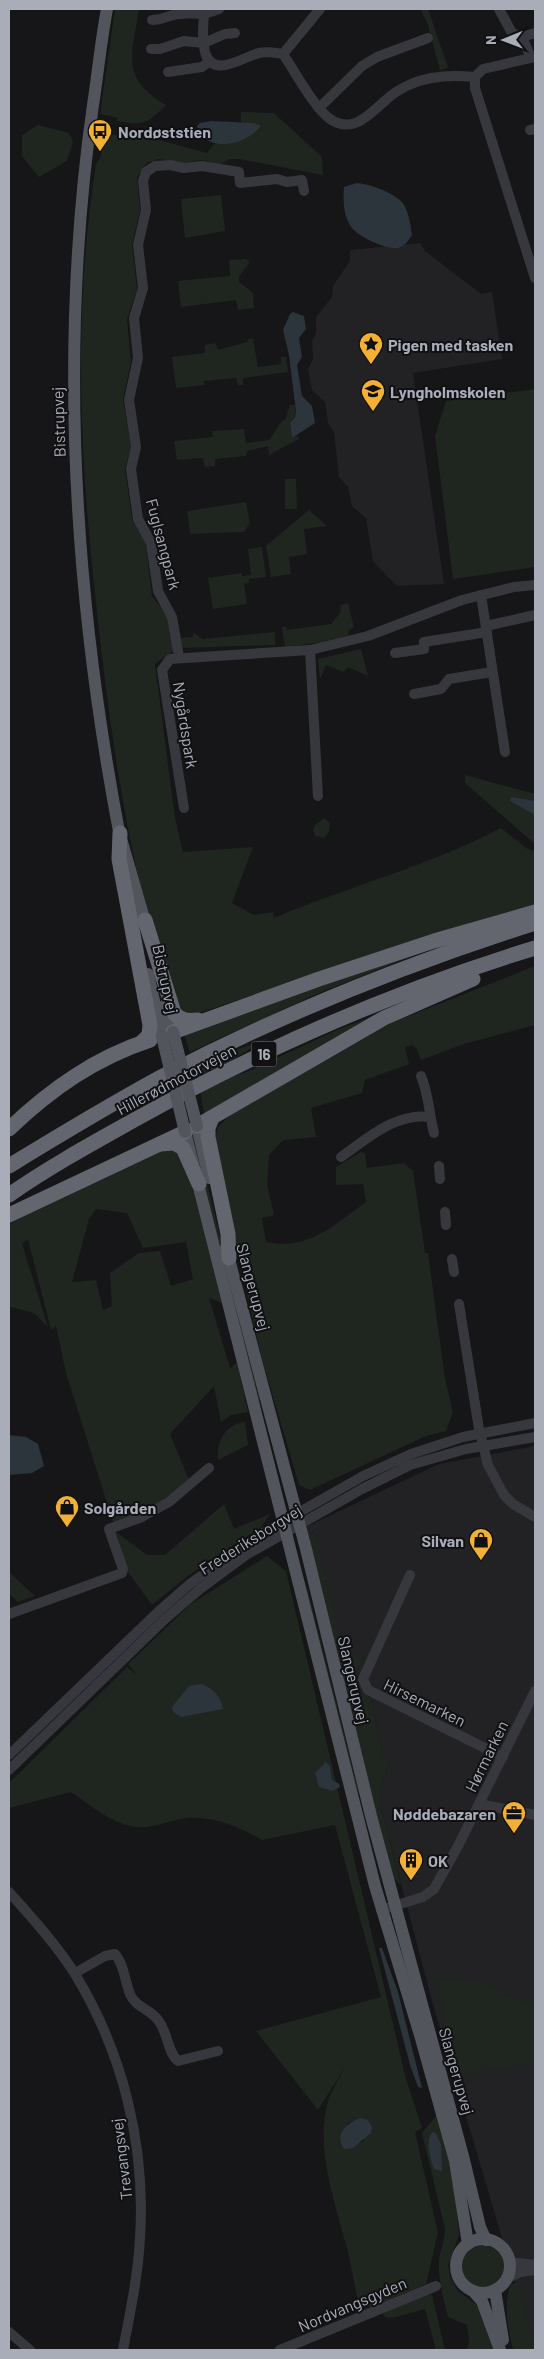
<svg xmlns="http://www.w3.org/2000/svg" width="544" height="2359" viewBox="0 0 544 2359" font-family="Barlow,sans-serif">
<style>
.built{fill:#222225}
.green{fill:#1e261f;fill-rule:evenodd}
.water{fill:#2c353c}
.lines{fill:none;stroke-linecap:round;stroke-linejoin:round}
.minor{stroke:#37383d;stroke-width:10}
.major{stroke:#53555c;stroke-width:12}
.highway{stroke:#63666e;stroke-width:15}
.major-bridge{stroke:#53555c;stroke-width:12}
.labels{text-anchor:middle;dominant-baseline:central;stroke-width:4;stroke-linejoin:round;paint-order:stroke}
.shield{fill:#111113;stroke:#7b7e86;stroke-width:1}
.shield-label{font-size:15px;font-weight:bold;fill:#a8adb8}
.poi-label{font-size:16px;font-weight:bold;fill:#a8adb8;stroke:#111113;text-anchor:start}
.street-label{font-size:16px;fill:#a8adb8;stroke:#111113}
</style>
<rect width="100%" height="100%" fill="#161618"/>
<g class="built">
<path d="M420,243L425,251L481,294L492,292L502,359L413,373L444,584L397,586L373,561L366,518L352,506L348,487L339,477L334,432L328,423L325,402L312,390L308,369L313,359L312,341L316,333V317L332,297L333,286L350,261V250Z"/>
<path d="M535,1446V2350L432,2001L379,1800L389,1760L382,1754L371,1698L353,1685L364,1654L345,1657L313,1530L310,1540L306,1527L439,1464Z"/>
</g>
<g class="green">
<path d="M115,9H139C132,55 120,78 166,105C146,124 145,126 117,121L118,118L100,114Z"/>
<path d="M420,9H428L448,68L440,70L427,22Z"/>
<path d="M241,112L274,113L322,157L323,175L239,159H229L221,164L201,160L183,163L158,159L147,163L137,177L140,211L132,245L137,289L127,319L131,361L123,400L131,447L125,469L132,519L146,544L152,596L169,618L173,651L155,664L175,818L183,852L253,847L232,903L254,915L273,912L274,918C349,886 431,865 501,828L526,848L535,852V906L426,938L190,1016L176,1009C165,972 152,935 143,898C118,794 105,689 94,584C79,445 74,303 96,164L100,158L106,136L136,131L155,139L207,153L214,144C230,146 252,139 261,126L241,122Z"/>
<path d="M38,125L69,133L73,142L67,161L39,177L22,156V135Z"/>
<path d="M221,195L225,231L185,238L181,199Z"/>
<path d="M246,259L250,262L239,277V282L253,293L254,308L238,310L236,300L181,307L178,281L230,276L229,260Z"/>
<path d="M249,338L253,339L258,367L281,364V357H286L288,372L243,378V385H238L236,378L204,381V385L176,388L172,357L205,353V345L215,343L218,350L247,342Z"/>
<path d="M535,389V567L453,579L435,436L446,401Z"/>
<path d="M290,405H295C296,413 295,417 290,423L292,438L298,436L299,439L269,455L268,446L247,451L246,456L215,459V466L205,467L203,458L177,460L174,441L213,437L212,431L244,429L246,443L269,440L282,421L285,420Z"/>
<path d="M285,479H296L297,509H285Z"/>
<path d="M246,502L250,523L244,532L190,534L187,511Z"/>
<path d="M309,510L327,526L304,529L307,554L289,557L291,574L271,577L266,546Z"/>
<path d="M262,547L266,577L249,579V583L244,584L247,604L213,609L208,578L242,573V576L251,575L248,549Z"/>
<path d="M348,603L354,627L348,631L349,635L323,642L285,647L282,627H286L287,630L331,624L340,613L341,605Z"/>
<path d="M193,632L202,639L275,632V645L181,648L178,634H180L181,638L193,637Z"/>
<path d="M361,649L368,676L348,667L343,672L326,665L320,679L318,659Z"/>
<path d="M465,775L535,794V844L465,783Z"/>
<path d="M324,818L330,823L329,832L324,838L315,836L313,830L315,825Z"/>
<path d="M458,938L319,993L190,1052L183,1032Z"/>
<path d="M535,966V1025L464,1044L421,1060L417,1049L412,1045L405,1047L409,1064L365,1080L362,1093L311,1108L316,1137L283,1140L269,1155L267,1185L274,1215L262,1218L266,1242C308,1251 334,1225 366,1202L363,1184L336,1185V1167L361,1152L365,1154L367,1168L404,1163L413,1171L425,1253H428L445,1379L453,1412L446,1431L426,1436L310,1490L299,1485L262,1359L213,1147L218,1127L231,1114L391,1023Z"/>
<path d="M413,1001L204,1114L200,1088L249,1071L339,1029Z"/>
<path d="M268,1038L198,1081L194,1066Z"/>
<path d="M191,1133L195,1134L260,1400L257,1401Z"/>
<path d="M173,1148L185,1157L222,1303L209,1298L230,1368L237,1362L248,1412L231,1415L221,1422L214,1386L170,1434L189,1480C164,1503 146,1514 113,1522L66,1373L56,1326L51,1330L28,1239L22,1244L48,1327L34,1313L11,1307L9,1309V1224L68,1192L162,1149ZM96,1209L127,1213L143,1248L186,1242L193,1279L171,1286L160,1251L139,1253L110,1273L112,1306L103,1310L96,1280L72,1282L89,1219Z"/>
<path d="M245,1422L248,1445L218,1460C216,1442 225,1424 245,1422Z"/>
<path d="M224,1504L234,1529L270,1514L261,1527L188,1576L152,1605L128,1572L116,1532L147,1555H165Z"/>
<path d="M314,1529L345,1657L364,1654L353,1685L371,1698L382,1754L389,1760L379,1800L401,1885L394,1879L384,1845L308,1544Z"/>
<path d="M267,1556L286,1571L406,2079L422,2128L415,2132L438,2233L426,2284L370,2308L367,2301L359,2305C355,2286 351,2267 347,2248C335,2203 316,2152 327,2105C330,2092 339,2079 345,2067L318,2110L256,2031L381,1997L335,1825L262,1840C240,1827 214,1816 187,1818C168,1820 150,1831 130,1826C108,1821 89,1804 71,1792L9,1808V1783L127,1667L137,1675L128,1664L191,1604ZM360,2118L364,2141L355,2145L347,2124Z"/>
<path d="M301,1568L309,1595L360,1797L352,1776Z"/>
<path d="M9,1572L35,1596L18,1602L9,1593Z"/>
<path d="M435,1980L480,1981L535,2007V2064L459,2074Z"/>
<path d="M437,2115L452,2161L459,2235L448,2265L450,2277L458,2291L480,2307L494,2350H467L469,2341L467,2325L448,2317C443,2298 438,2280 439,2261C440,2250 445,2241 445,2229L422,2133Z"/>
<circle cx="482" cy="2267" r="22"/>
<path d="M518,2282L535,2349V2350H513C508,2329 503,2304 511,2284Z"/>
<path d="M428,2294L432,2295L445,2350H436L425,2309L392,2318L385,2317L382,2312Z"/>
</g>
<g class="water">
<path d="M211,121L254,123L261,126C247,145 206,155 197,126L200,123Z"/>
<path d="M357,183C370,184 391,192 401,201C409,210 410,224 412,235C408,241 405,246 398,248C387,250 359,237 352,228C343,217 343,200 344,187Z"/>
<path d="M293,312L304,316L306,329L299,338L302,357L297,365L302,396L312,406L315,423L292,438L290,423L295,417L296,411L289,355L283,330L290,314Z"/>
<path d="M511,797L535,801V815L510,801Z"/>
<path d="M9,1435L26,1437L38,1444L44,1466L32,1473L9,1475Z"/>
<path d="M202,1684C214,1689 221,1697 223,1709L181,1717L173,1712L172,1707L189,1686Z"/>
<path d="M326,1762L330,1767L332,1780L339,1784L340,1787L332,1791L319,1787L315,1773Z"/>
<path d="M379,1948H382L398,1992L422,2088L418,2087L411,2068Z"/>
<path d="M360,2118L368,2120L372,2127L371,2133L353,2148L344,2149C334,2134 346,2124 360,2118Z"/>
<path d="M432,2132L436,2133L441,2145L442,2171L434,2169C430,2157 425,2143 432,2132Z"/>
</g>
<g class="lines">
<g class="minor">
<path d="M204,9C204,23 201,38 205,52C212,80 245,56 259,53C268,51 275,53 283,54C294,70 315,109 330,119C354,135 370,113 386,100C393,93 402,88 411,84C432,75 454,75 475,77"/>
<path d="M499,9L512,33L522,37L531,58"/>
<path d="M152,20C162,20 169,15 179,14C197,12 200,17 219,9"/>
<path d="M522,37L535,33"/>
<path d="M151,49H160L184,41L204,43L225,34L235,33"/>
<path d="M283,54L320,9"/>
<path d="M168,72L202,67L210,61"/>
<path d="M475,77V88L535,278"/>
<path d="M475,77L483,69L535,57"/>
<path d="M319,108L362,66L377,57L428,38"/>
<path d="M530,130L535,129"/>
<path d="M481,595L505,752"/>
<path d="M486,626L535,615"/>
<path d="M310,650L318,796"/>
<path d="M395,653L424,649V642L487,632"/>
<path d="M179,657L172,617L158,591L151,543L138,519L131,469L136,447L129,400L138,358L134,318L143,288L138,245L146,210L143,181L146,172L155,166L170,165L184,168L202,166L239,172L240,183L277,179L287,182L302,180L304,191"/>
<path d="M414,694L441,689L449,679L492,672"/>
<path d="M184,808L162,670L170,659L310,650L368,636L462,600L514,587L535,585"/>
<path d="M421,1076C429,1095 429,1114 434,1133"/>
<path d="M341,1157C367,1139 396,1112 430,1117"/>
<path d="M439,1166L440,1179"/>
<path d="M445,1212L446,1225"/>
<path d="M452,1259L454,1272"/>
<path d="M459,1304L479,1429L488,1465L504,1495L513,1504L535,1517"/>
<path d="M410,1575L363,1679L368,1690L503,1757"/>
<path d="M9,1614L122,1573L123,1569L109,1529L142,1517L169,1502L209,1468"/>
<path d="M9,1755L160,1610L191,1583L261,1534L363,1476L411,1454L463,1437L535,1423"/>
<path d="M9,1770L165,1619L200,1589L246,1555L362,1489L410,1465L466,1449L535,1437"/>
<path d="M479,1804L535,1815"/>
<path d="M9,1892C32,1918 56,1944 75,1974C123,2053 146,2146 140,2238C138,2276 130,2313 123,2350"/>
<path d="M381,1910L423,1897L434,1889L458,1846L535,1691"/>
<path d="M75,1973L105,1956L115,1954C124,1964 125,1982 130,1994C135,2007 150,2009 158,2020C168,2032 167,2052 178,2061L218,2051"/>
<path d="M509,2262L535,2265"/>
<path d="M506,2279L520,2272L535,2270"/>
<path d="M9,2332L30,2350"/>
<path d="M280,2350L436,2286"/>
</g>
<g class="major">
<path d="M107,9C101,40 98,73 93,105C58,350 74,599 121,842"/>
<path d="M122,842L147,929"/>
<path d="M148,974L162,1036L173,1032L166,1004"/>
<path d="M209,1178L197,1126L185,1132L375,1886L420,2035L455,2161L468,2244"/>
<path d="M226,1248L306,1549L371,1816L463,2156L480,2227L486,2240"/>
<circle cx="483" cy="2266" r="27"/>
<path d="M495,2290L503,2340"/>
<path d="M473,2291L482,2301L500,2350"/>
</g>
<g class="highway">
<path d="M120,833L119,859L150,1025L149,1035L142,1042"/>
<path d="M145,920L174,1013C181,1021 188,1021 198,1020"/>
<path d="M173,1032L319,979L434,941L535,912"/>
<path d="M212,1118L208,1128V1137L228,1234L229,1258"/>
<path d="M197,1126L384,1018L473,979"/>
<path d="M9,1129C51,1089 95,1058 150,1040"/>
<path d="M160,1144L174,1143L183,1148L199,1184"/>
<path d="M9,1166C58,1136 108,1106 159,1078C279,1015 406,964 535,923"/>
<path d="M9,1195C49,1167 93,1143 136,1119C262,1049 397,990 535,948"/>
<path d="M9,1215L185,1132"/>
</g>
<g class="major-bridge">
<path d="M173,1032L197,1126"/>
<path d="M162,1036L185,1132"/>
</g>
</g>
<defs>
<g id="bus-pin" transform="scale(1.25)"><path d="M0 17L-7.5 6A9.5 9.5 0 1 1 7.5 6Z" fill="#f2b134" stroke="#111113"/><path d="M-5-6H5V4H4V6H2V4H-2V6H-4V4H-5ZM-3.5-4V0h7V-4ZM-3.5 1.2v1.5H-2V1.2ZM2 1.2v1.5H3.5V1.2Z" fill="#111"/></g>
<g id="sight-pin" transform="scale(1.25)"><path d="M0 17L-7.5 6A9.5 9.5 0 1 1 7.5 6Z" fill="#f2b134" stroke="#111113"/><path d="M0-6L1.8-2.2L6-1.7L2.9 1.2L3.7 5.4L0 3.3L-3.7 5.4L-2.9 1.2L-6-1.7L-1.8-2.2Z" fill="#111"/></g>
<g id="school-pin" transform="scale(1.25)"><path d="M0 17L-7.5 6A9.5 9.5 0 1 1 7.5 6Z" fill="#f2b134" stroke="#111113"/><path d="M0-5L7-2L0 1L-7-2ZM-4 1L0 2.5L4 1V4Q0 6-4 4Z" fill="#111"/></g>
<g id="shop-pin" transform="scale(1.25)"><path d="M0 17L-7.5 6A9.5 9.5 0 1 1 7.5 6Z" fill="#f2b134" stroke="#111113"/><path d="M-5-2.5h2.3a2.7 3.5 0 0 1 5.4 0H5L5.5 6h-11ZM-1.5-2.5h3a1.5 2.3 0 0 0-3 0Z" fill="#111"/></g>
<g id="office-pin" transform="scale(1.25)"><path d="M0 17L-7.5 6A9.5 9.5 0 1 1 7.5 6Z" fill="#f2b134" stroke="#111113"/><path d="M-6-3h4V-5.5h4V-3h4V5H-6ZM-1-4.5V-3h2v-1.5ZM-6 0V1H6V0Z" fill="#111"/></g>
<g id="building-pin" transform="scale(1.25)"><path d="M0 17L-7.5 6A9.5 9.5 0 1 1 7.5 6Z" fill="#f2b134" stroke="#111113"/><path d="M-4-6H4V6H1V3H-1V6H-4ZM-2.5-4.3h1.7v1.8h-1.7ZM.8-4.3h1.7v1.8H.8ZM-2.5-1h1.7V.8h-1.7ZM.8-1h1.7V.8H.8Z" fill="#111"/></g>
</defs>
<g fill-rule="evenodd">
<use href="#bus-pin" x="100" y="131"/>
<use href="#sight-pin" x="371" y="344"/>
<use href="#school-pin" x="373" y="391"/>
<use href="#shop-pin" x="67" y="1507"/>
<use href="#shop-pin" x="481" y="1540"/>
<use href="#office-pin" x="514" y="1813"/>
<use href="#building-pin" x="411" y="1860"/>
</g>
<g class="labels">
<rect class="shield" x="251.5" y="1041.5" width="25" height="25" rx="4"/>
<g class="shield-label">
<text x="264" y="1054">16</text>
</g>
<g class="poi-label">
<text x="118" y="131">Nordøststien</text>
<text x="388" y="344">Pigen med tasken</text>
<text x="390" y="391">Lyngholmskolen</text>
<text x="84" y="1507">Solgården</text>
<text x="464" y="1540" text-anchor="end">Silvan</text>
<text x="496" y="1813" text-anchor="end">Nøddebazaren</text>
<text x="428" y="1860">OK</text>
</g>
<g class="street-label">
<text transform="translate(58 422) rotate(-92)">Bistrupvej</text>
<text transform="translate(164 544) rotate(75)">Fuglsangpark</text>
<text transform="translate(186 725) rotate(81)">Nygårdspark</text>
<text transform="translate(166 979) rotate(78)">Bistrupvej</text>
<text transform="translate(176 1079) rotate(-28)">Hillerødmotorvejen</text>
<text transform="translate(254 1287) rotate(75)">Slangerupvej</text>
<text transform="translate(250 1539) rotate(-32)">Frederiksborgvej</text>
<text transform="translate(354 1680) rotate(77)">Slangerupvej</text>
<text transform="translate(425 1702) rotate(26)">Hirsemarken</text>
<text transform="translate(486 1756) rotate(-64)">Hørmarken</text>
<text transform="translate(457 2071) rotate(74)">Slangerupvej</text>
<text transform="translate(121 2159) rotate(-97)">Trevangsvej</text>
<text transform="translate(352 2304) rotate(-23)">Nordvangsgyden</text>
</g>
</g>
<rect width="544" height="2359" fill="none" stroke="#a8adb8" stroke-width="20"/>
<g transform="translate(504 40) rotate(269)" stroke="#111113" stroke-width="4" paint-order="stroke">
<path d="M0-4L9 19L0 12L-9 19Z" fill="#a8adb8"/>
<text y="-8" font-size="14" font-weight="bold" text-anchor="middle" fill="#a8adb8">N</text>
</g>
</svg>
